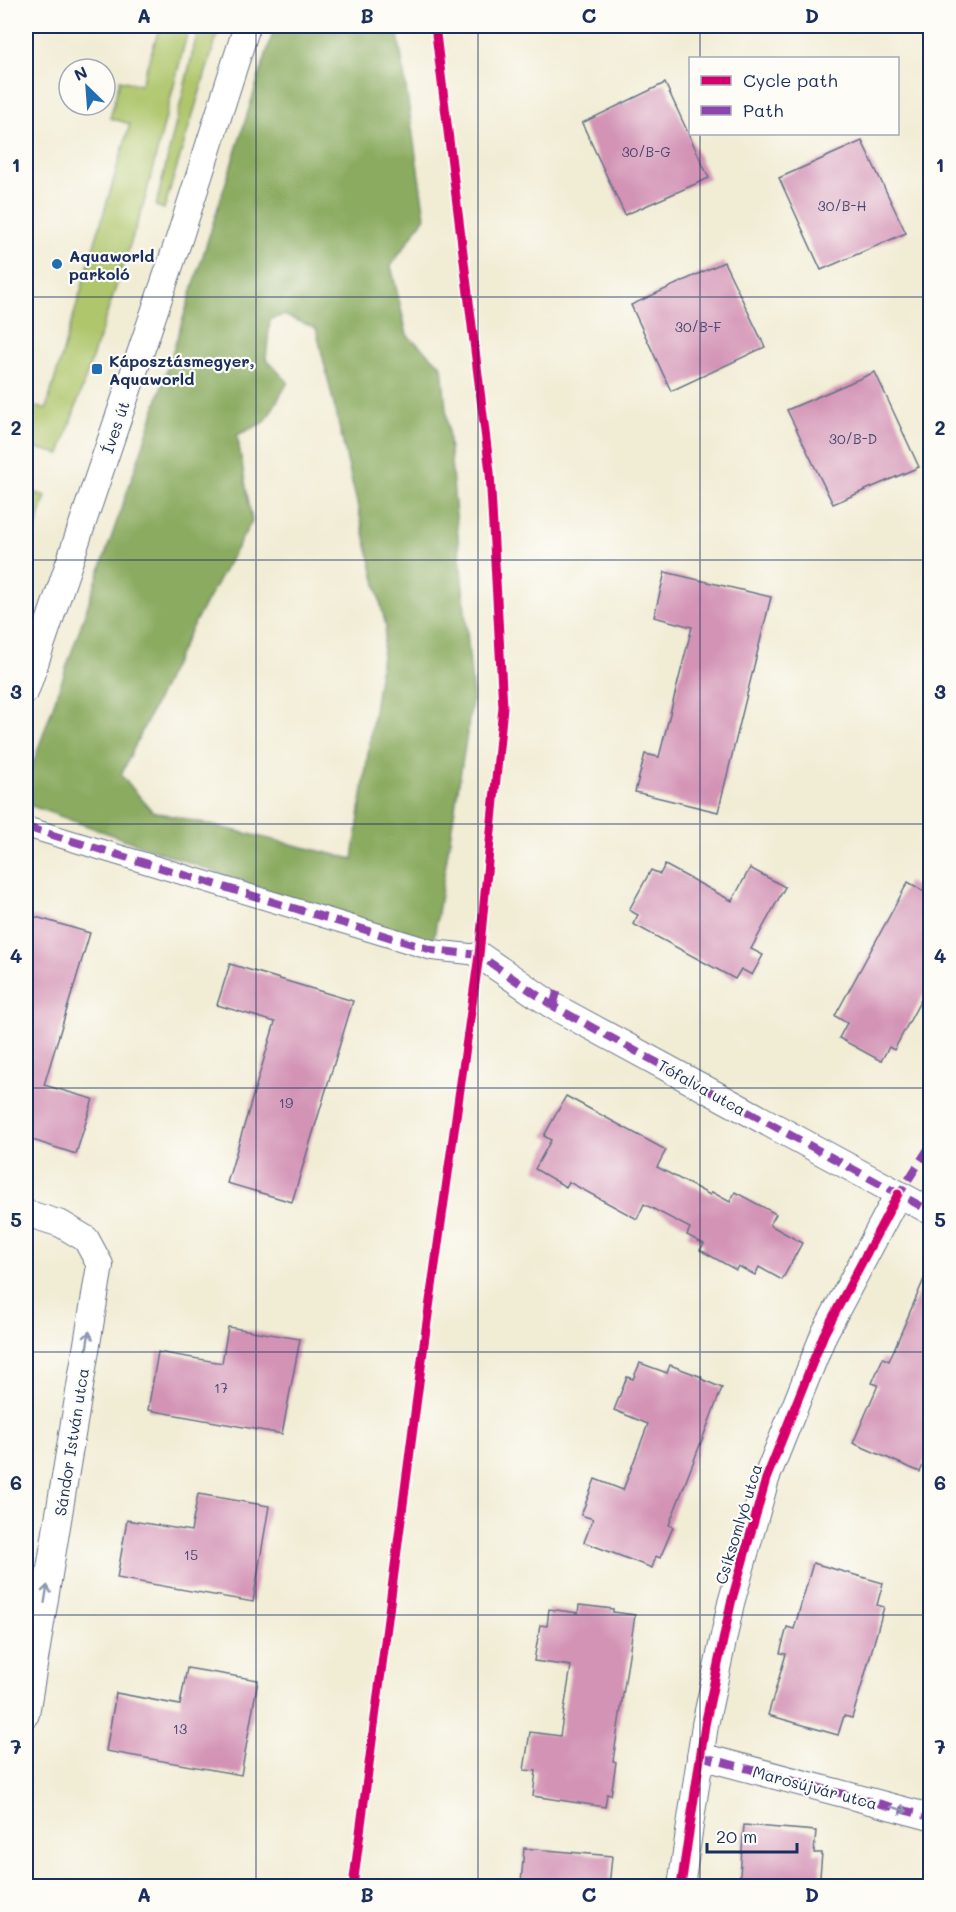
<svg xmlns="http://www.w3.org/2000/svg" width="956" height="1912" viewBox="0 0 956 1912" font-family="Mali,sans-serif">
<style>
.green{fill:#afc66c;stroke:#657a65;stroke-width:1.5}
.forest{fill:#8bab60;stroke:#536d5f;stroke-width:1.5;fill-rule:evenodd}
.building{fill:#d393b5}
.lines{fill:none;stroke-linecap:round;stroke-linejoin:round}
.pedestrian-casing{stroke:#667187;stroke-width:22}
.minor-casing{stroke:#667187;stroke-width:28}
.pedestrian{stroke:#fff;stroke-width:20}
.minor{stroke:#fff;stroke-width:26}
.quiet{stroke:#8e44ad;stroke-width:8;stroke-dasharray:15 8;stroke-linecap:butt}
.cycleway-casing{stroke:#fdfcf7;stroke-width:13}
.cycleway{stroke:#d6006c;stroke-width:9}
.oneway{stroke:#8d97ae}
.grid{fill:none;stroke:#1b2f5e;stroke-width:1.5;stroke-opacity:0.55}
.poi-dot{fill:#1f6fb2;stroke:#fdfcf7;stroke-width:2}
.labels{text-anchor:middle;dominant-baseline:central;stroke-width:4.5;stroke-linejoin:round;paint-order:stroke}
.number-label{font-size:14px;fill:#494874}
.poi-label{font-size:16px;font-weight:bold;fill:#1b2f5e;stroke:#fdfcf7;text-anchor:start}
.street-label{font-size:16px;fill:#1b2f5e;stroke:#fdfcf7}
.neatline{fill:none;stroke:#1b2f5e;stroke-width:2}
.grid-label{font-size:20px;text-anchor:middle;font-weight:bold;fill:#1b2f5e}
</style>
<rect width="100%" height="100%" fill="#fdfcf7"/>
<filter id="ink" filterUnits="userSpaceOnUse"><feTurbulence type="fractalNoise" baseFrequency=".0167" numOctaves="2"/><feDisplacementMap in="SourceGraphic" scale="12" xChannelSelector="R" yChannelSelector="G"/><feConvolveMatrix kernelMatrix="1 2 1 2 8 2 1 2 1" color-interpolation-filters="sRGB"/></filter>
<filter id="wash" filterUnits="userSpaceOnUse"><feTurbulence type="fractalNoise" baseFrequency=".008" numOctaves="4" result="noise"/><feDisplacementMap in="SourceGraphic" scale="24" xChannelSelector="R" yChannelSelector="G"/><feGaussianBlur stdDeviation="1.35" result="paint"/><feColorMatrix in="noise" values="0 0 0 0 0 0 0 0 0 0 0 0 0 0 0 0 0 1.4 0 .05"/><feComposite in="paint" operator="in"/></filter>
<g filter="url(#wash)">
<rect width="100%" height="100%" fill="#f1ecd4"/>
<g class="green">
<path d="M160,26H189L144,203L60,454L26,446V404L46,409L130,124L110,118L120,80L141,85Z"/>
<path d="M199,26H220L164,209L156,206Z"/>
<path d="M26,490L46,496L26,558Z"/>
</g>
<path class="forest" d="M275,26H397L425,217L391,266L407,335L442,366L473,696L432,950L26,804V784L144,443ZM283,315L316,328L386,627L353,859L152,811L121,775L191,629L252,521L237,435L265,422L288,382L266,359L270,320Z"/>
<g id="blocks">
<g class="building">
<path d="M665,83L709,178L625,215L582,123Z"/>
<path d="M862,141L906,233L821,270L779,178Z"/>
<path d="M724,262L765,347L671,391L631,305Z"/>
<path d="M875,372L919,467L833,504L787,410Z"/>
<path d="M665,572L771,597L718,812L635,792L645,754L659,757L692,627L654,617Z"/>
<path d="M665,865L732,901L750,868L785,887L751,949L763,955L752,975L741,969L735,979L633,924L638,915L629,910L651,870L660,874Z"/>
<path d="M908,882L930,895V983L894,1050L889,1047L881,1061L839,1038L847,1023L835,1016Z"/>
<path d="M26,914L90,933L44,1085L93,1099L76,1154L26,1138Z"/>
<path d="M230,964L353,1001L292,1202L227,1183L275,1022L217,1005Z"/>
<path d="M566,1096L666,1150L657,1167L710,1195L712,1192L730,1202L735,1192L776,1214L770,1225L802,1243L782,1280L759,1267L755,1275L738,1266L736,1270L700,1250L704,1244L687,1235L690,1228L644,1204L637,1219L569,1182L566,1187L535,1169L551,1140L544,1136Z"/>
<path d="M930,1265V1448L920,1472L853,1443L878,1385L872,1383L883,1358L889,1361Z"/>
<path d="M228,1327L300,1339L282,1434L148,1410L158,1352L222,1363Z"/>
<path d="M640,1363L667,1373L670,1365L702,1377L701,1379L722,1388L669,1525L673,1527L660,1558L656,1556L652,1568L584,1542L593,1519L581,1515L595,1479L623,1490L648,1424L614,1410L627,1377L633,1379Z"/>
<path d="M198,1494L269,1506L253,1602L117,1578L127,1520L191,1531Z"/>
<path d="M813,1563L883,1583L877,1605L884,1607L864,1678L852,1718L844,1716L838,1735L768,1715L786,1654L780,1653L787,1627L794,1629Z"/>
<path d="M579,1605L613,1609V1612L635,1615L613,1761L616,1762L611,1795L607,1794L605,1807L533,1796L536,1771L524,1770L530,1732L560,1736L571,1666L534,1661L540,1625L547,1626L549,1609L578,1613Z"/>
<path d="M187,1668L258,1680L241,1775L106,1751L116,1693L180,1705Z"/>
<path d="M744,1825L816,1831L814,1853H822L819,1887H739Z"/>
<path d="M524,1848L612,1856L609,1887H530L521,1884Z"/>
</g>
</g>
</g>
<g filter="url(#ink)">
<use href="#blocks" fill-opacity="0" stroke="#667187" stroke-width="1.5"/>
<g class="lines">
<g class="pedestrian-casing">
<path id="pedestrian" d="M26,827L432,950L479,955"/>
</g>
<g class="minor-casing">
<g id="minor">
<path d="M26,690L180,236L247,26"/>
<path d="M479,955L553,1006L930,1211"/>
<path d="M26,1213L61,1224L86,1239L100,1265L26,1714"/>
<path d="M700,1756L930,1817"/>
<path d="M681,1886L705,1725L731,1603L766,1479L824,1334L898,1194"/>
</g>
</g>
<use href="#pedestrian" class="pedestrian"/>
<use href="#minor" class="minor"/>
<g class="quiet">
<path d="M26,827L432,950L479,955L553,1006L930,1211"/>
<path d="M553,1006L558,989"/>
<path d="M896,1199L930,1146"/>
<path d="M700,1756L930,1817"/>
</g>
<g class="cycleway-casing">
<g id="cycleway">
<path d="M353,1886L426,1329L479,955L503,707L490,472L435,26"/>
<path d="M681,1886L705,1725L731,1603L766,1479L824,1334L898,1194"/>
</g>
</g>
<use href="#cycleway" class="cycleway"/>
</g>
<defs><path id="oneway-shaft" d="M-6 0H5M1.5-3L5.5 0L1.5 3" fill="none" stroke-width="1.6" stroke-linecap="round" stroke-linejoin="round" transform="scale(1.5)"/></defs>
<g class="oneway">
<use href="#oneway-shaft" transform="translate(88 1340) rotate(-81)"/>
<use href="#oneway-shaft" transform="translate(46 1594) rotate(-81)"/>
<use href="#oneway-shaft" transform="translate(899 1809) rotate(15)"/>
</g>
</g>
<path class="grid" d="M256,26V1886M478,26V1886M700,26V58M700,134V1886M26,297H930M26,560H930M26,824H930M26,1088H930M26,1352H930M26,1615H930"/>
<g class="poi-dot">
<circle cx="57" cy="264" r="6"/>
<rect x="91" y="363" width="12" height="12" rx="3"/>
</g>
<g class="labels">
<g class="number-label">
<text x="646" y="151">30/B-G</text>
<text x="842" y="205">30/B-H</text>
<text x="698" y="326">30/B-F</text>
<text x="853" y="438">30/B-D</text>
<text x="286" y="1102">19</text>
<text x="221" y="1387">17</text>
<text x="191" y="1554">15</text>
<text x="180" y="1728">13</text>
</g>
<g class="poi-label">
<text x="69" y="255">Aquaworld<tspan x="69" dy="18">parkoló</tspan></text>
<text x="109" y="360">Káposztásmegyer,<tspan x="109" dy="18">Aquaworld</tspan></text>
</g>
<g class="street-label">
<text transform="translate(115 427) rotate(-71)">Íves út</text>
<text transform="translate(702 1087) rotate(29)">Tófalva utca</text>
<text transform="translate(71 1442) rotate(-81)">Sándor István utca</text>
<text transform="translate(738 1524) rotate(-73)">Csíksomlyó utca</text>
<text transform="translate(815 1787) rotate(15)">Marosújvár utca</text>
</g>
</g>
<rect width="956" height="1912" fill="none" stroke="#fdfcf7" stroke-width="66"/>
<rect x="689" y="57" width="210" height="78" fill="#fdfcf7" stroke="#a3aaba" stroke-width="1.5"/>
<rect x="701" y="76" width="30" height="9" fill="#d6006c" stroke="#a3aaba" stroke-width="1.5"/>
<text x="743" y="87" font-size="18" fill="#1b2f5e">Cycle path</text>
<rect x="701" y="106" width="30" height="9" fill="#8e44ad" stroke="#a3aaba" stroke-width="1.5"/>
<text x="743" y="117" font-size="18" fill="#1b2f5e">Path</text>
<g transform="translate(87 87) rotate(335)"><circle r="28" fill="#fdfcf7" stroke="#a3aaba" stroke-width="1.5"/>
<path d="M0-4.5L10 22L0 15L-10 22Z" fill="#1f6fb2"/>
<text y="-9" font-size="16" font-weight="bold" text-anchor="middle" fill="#1b2f5e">N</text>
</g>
<path d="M707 1843v9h90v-9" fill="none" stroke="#1b2f5e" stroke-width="3"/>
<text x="716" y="1843" font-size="18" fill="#1b2f5e" stroke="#fdfcf7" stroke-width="4.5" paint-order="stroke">20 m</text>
<rect x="33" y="33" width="890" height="1846" class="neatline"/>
<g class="grid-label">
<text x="144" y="23">A</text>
<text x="367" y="23">B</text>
<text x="589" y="23">C</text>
<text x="812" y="23">D</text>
<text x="16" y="172">1</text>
<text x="940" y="172">1</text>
<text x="16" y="435">2</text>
<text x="940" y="435">2</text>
<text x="16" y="699">3</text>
<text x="940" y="699">3</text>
<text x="16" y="963">4</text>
<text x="940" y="963">4</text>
<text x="16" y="1227">5</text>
<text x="940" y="1227">5</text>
<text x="16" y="1490">6</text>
<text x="940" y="1490">6</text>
<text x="16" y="1754">7</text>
<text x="940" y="1754">7</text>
<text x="144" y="1902">A</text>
<text x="367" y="1902">B</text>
<text x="589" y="1902">C</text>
<text x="812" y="1902">D</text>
</g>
</svg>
